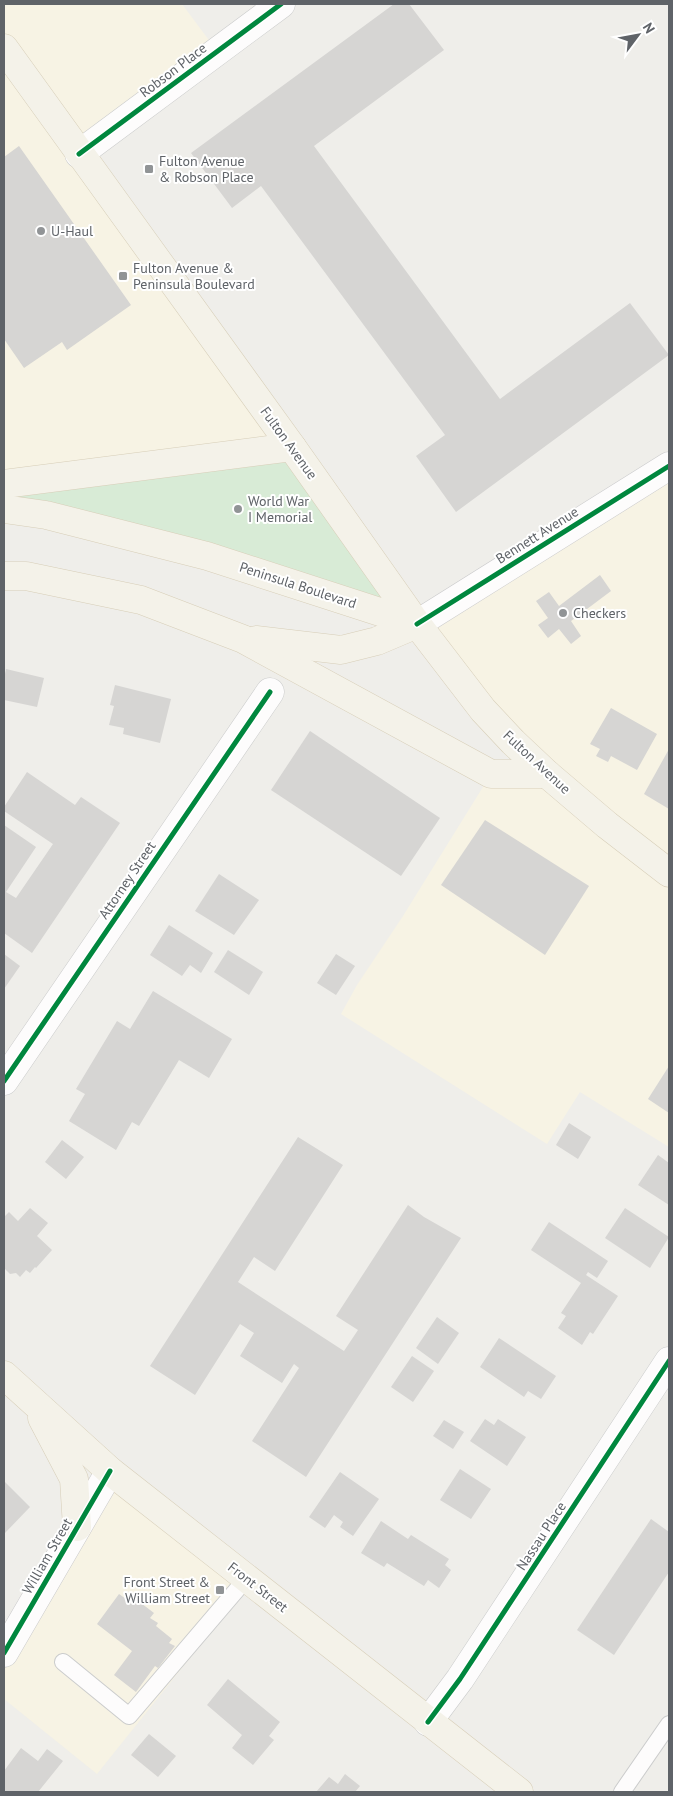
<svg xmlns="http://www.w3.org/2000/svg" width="673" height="1796" viewBox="0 0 673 1796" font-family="'PT Sans',sans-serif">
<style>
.commercial{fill:#f7f3e4}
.green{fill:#d8ebd6}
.building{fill:#d6d5d3}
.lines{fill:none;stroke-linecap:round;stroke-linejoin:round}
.lane-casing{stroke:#cbcccc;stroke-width:18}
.street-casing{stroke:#cbcccc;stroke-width:29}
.secondary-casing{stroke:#cacacb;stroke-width:29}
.primary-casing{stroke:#d7ceb8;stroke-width:29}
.lane{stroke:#fdfcfc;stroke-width:16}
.street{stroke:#fdfcfc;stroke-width:28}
.secondary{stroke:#fdfcfc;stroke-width:28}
.primary{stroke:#f4f2e9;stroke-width:28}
.cycleway-casing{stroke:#fff;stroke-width:8}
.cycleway{stroke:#00873e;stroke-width:5}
.poi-dot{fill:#919496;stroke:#fff;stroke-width:2}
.labels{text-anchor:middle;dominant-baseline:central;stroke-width:4;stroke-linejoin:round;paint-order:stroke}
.street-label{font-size:14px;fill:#5f6368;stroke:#fff}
.poi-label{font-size:14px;fill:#5f6368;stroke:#fff;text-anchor:start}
</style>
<rect width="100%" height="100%" fill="#efeeea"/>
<g class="commercial">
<path d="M4,4H182L217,51L79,154L292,447L4,484Z"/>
<path d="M669,466V854L662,867L669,873V1147L580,1092L547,1144L341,1014L357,985L403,916L491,774H546L417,624Z"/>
<path d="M110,1471L251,1582L97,1774L4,1699V1653Z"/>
</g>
<path class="green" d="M292,447L417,624L4,507V486Z"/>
<g class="building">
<path d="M394,4H409L444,50L314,146L500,399L630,303L669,355L456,512L416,456L445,435L261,186L232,208L191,153Z"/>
<path d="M19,146L131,305L67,350L62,342L24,368L4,339V157Z"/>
<path d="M600,575L611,591L571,621L581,636L571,644L559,629L548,638L538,625L548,618L536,601L549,592L559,606Z"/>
<path d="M6,669L44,678L37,707L4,700V679Z"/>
<path d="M115,685L171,699L160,743L123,734L124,728L109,725L114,706L110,705Z"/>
<path d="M611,708L657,734L637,770L611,756L608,762L596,756L600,749L590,744Z"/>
<path d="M310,731L440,818L401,876L271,790Z"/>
<path d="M669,749V809L644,794Z"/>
<path d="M27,772L75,805L81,797L120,823L32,953L4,933V825L36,847L6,892L16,898L53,844L4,811V807Z"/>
<path d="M485,820L589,886L545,955L441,885Z"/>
<path d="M219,874L259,900L234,935L195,911Z"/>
<path d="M169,925L213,953L201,973L190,965L182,976L150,955Z"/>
<path d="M228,950L263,972L249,995L214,972Z"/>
<path d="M4,954L20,966L4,989Z"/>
<path d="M336,954L355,966L336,995L317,983Z"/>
<path d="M153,991L232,1039L209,1078L179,1060L139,1126L132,1122L116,1150L69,1121L85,1094L76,1089L117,1021L130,1029Z"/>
<path d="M669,1066V1113L648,1099Z"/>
<path d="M569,1123L591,1137L578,1159L556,1145Z"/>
<path d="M298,1137L343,1165L275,1271L254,1257L238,1282L344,1351L358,1330L336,1316L408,1205L424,1217L461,1238L306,1477L252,1441L299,1368L294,1364L282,1383L240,1356L254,1333L240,1324L195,1395L150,1366Z"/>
<path d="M62,1140L84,1157L66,1179L45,1162Z"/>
<path d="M658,1155L669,1163V1205L638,1185Z"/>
<path d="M30,1208L48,1223L37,1236L52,1250L36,1268L35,1267L30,1273L26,1270L20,1277L16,1273L10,1274L5,1269L4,1217L9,1212L18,1221Z"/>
<path d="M625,1208L669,1237L650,1268L605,1238Z"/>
<path d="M549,1222L608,1261L597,1278L588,1272L586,1275L618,1296L593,1334L590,1332L582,1345L558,1328L566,1316L561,1313L581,1283L531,1250Z"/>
<path d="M437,1317L459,1333L438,1364L416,1348Z"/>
<path d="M499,1338L556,1376L541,1399L528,1391L524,1397L480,1367Z"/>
<path d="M412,1356L434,1371L413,1402L391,1387Z"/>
<path d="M485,1419L494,1425L498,1419L526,1437L507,1466L470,1441Z"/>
<path d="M444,1420L464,1432L453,1449L433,1436Z"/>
<path d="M460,1469L491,1489L471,1519L440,1500Z"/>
<path d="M340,1472L379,1499L353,1536L340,1527L343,1522L334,1515L325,1528L309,1517Z"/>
<path d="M4,1481L30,1507L4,1534Z"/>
<path d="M651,1519L669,1532V1572L614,1655L577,1630Z"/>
<path d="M381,1521L408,1539L411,1535L449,1559L445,1565L451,1570L439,1588L428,1580L424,1586L387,1563L384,1567L361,1553Z"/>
<path d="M119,1594L126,1599L129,1594L154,1613L150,1618L158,1623L156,1626L172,1639L169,1643L175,1646L158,1668L155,1666L136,1692L114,1675L132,1651L97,1624Z"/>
<path d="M228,1679L280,1722L269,1736L274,1740L253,1765L232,1748L242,1735L207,1705Z"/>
<path d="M149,1734L176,1756L158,1777L131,1755Z"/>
<path d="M21,1748L38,1761L47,1749L63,1761L38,1792H7L4,1790V1771Z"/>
<path d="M345,1774L360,1786L355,1792H316L329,1777L338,1784Z"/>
</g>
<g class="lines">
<g class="lane-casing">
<g id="lane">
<path d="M63,1662L129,1716L246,1579"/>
<path d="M622,1792L669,1724"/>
</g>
</g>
<g class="street-casing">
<g id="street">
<path d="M79,154L281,4"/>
<path d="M4,1081L270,692"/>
<path d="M428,1722L460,1679L669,1361"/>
</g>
</g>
<g class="secondary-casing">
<g id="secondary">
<path d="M417,624L669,466"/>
<path d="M4,1653L110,1471"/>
</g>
</g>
<g class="primary-casing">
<g id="primary">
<path d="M4,48L292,447L417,624L483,710L513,742L547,774L607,825L669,873"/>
<path d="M4,484L292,447"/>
<path d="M4,509L46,515L207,556L417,624"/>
<path d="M4,576H26L141,600L243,639L491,774H547"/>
<path d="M256,640L341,650L377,641L417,624"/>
<path d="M4,1375L110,1471L519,1792"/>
<path d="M42,1418L74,1479L77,1527"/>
</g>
</g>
<use href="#lane" class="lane"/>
<use href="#street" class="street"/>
<use href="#secondary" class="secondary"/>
<use href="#primary" class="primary"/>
<g class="cycleway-casing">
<g id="cycleway">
<path d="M79,154L281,4"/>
<path d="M417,624L669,466"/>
<path d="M4,1081L270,692"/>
<path d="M4,1653L110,1471"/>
<path d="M428,1722L460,1679L669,1361"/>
</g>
</g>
<use href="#cycleway" class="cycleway"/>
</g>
<g class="poi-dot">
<rect x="144" y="164" width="10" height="10" rx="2.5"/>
<circle cx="41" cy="231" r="5"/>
<rect x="118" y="271" width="10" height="10" rx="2.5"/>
<circle cx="238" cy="509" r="5"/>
<circle cx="563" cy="613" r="5"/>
<rect x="215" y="1585" width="10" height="10" rx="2.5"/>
</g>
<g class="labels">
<g class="street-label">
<text transform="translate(173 70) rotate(-37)">Robson Place</text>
<text transform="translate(289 443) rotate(54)">Fulton Avenue</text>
<text transform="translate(537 535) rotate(-32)">Bennett Avenue</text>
<text transform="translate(298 585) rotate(18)">Peninsula Boulevard</text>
<text transform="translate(537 762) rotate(43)">Fulton Avenue</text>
<text transform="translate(127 880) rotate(-56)">Attorney Street</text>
<text transform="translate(541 1536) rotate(-57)">Nassau Place</text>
<text transform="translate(47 1556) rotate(-60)">William Street</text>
<text transform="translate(258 1587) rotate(38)">Front Street</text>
</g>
<g class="poi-label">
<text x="159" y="161">Fulton Avenue<tspan x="159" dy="16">&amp; Robson Place</tspan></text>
<text x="51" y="231">U-Haul</text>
<text x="133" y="268">Fulton Avenue &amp;<tspan x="133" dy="16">Peninsula Boulevard</tspan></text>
<text x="248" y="501">World War<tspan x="248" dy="16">I Memorial</tspan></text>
<text x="573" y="613">Checkers</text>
<text x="210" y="1582" text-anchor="end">Front Street &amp;<tspan x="210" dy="16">William Street</tspan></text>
</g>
</g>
<rect width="673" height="1796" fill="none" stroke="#5f6368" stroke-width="10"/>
<g transform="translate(638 35) rotate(58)" stroke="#ffffff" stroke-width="4" paint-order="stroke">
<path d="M0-4L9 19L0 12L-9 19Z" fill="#5f6368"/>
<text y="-8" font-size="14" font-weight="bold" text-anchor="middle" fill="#5f6368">N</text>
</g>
</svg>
